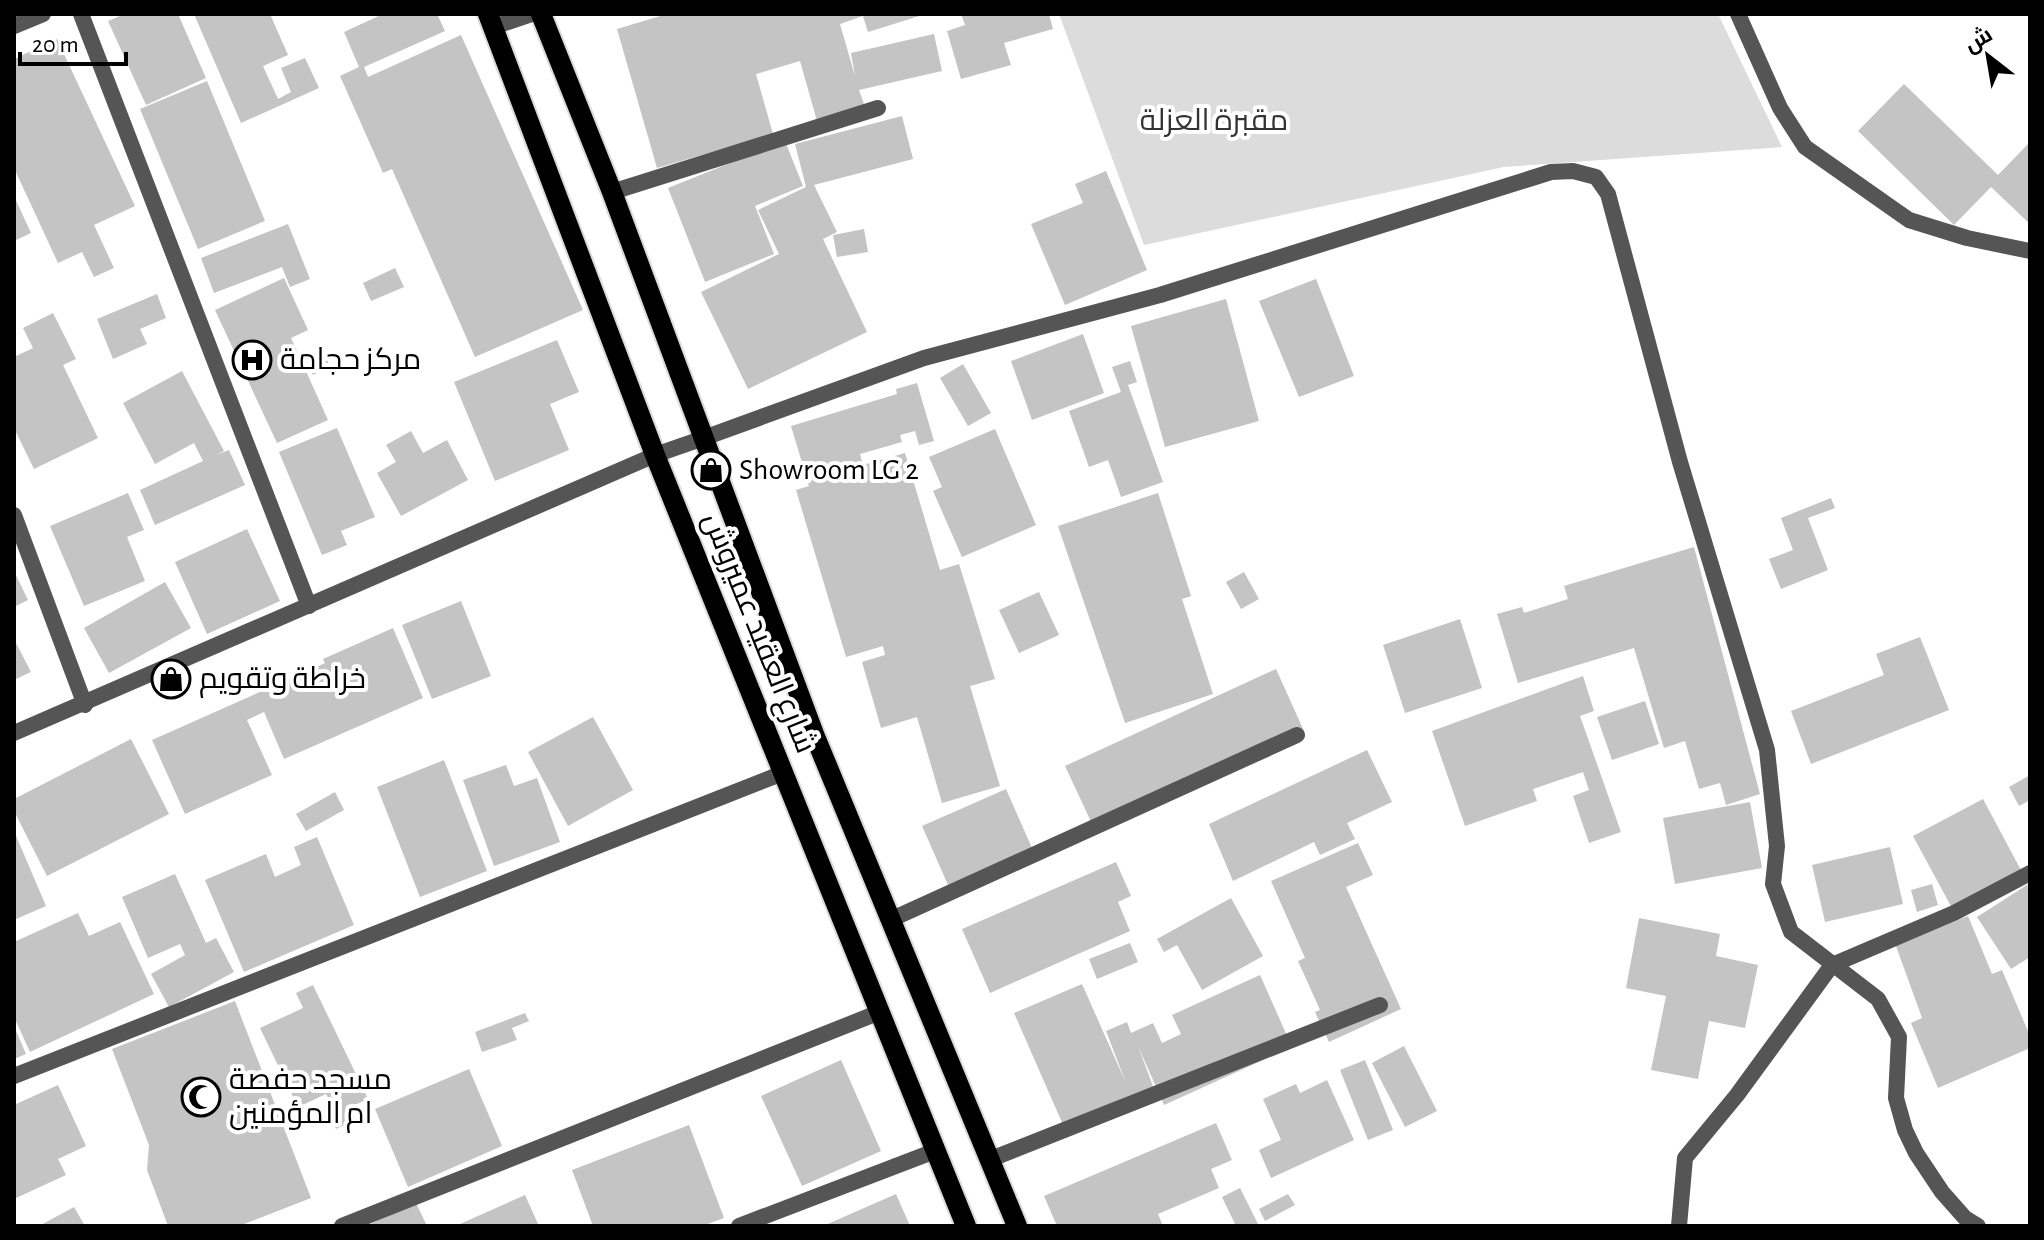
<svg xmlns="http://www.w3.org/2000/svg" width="2044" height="1240" viewBox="0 0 2044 1240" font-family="'Alegreya Sans',Cairo,sans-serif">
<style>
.green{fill:#dcdcdc}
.building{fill:#c4c4c4}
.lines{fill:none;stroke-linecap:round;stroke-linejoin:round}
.primary-casing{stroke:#dbdbdb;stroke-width:24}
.service{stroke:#555;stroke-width:16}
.minor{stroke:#555;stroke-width:16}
.tertiary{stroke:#555;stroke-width:16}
.primary{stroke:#000;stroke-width:20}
.labels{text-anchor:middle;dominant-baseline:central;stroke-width:8;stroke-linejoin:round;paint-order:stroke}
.park-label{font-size:30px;fill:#333;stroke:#fff}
.poi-label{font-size:30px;fill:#000;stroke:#fff;text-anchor:start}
.street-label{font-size:30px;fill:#000;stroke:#fff}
</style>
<rect width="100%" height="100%" fill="#fff"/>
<path class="green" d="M1059,14H1718L1782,147L1504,167L1144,245Z"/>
<g class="building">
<path d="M125,14H178L206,78L146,105L108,21Z"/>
<path d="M194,14H270L288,55L263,66L278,99L291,92L281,68L305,58L319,88L241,123Z"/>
<path d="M383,14H437L445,31L364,67L368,77L461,35L583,310L475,357L392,169L383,173L340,76L359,67L344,32Z"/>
<path d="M667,14H926L868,32L863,16L840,24L855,76L851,53L934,34L942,71L859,90L865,107L817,121L800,61L756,74L773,134L657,168L617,29Z"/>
<path d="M961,14H1049L1053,29L1004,43L1011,65L961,79L947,31L965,25Z"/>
<path d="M57,39L135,206L94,225L114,268L94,277L82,252L58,263L14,168V59Z"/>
<path d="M207,81L265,221L198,249L140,109Z"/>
<path d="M1904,84L1998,175L2030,142V224L1991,187L1954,225L1858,131Z"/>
<path d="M902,116L913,159L814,185L837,232L823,239L867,332L748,389L701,292L779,254L758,210L806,187L795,144Z"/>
<path d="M785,141L803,186L755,206L774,254L705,282L668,188Z"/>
<path d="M1106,171L1147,270L1065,305L1031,224L1083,203L1075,184Z"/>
<path d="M14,196L31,233L14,241Z"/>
<path d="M288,224L310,279L290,287L282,267L214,293L201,258Z"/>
<path d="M864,229L868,252L837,257L833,235Z"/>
<path d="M395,268L404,287L371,301L363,283Z"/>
<path d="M284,278L308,330L291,338L328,420L277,443L215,310Z"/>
<path d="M1316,279L1354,376L1299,397L1259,301Z"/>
<path d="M157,294L166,318L140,329L147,344L113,359L97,319Z"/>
<path d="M1226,299L1259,421L1165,447L1131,326Z"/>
<path d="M53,313L76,359L63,365L98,438L34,469L14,428V357L33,348L23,328Z"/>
<path d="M1083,334L1104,393L1032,420L1011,361Z"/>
<path d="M557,340L579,392L550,404L569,450L495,481L454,382Z"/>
<path d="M324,354L330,366L313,375L307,363Z"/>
<path d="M1130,361L1137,382L1128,385L1163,482L1121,497L1108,460L1089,467L1069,411L1121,392L1112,367Z"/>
<path d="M963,364L991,413L968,426L940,378Z"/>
<path d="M182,371L224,451L216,455L229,450L245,485L155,525L140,490L203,461L194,443L155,464L123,403Z"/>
<path d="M917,383L934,441L919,445L915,431L900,435L902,442L860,454L863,465L905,453L940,570L959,564L995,679L970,686L1000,786L942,803L917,717L881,728L862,662L885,655L883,646L846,657L796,490L809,486L791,426L897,394L896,389Z"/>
<path d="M337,428L375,517L341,531L347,545L322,555L279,452Z"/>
<path d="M995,429L1036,525L962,557L933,491L942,487L929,457Z"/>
<path d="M411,431L423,453L447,440L468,480L401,516L377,473L396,462L386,445Z"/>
<path d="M128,493L144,530L127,537L145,581L84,606L50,526Z"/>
<path d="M1158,493L1191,596L1182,599L1213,694L1125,723L1058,526Z"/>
<path d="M1831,498L1835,508L1808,518L1828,570L1781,589L1769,559L1793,550L1781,518Z"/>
<path d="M247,529L280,601L207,634L175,562Z"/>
<path d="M1694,547L1760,794L1726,805L1720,783L1699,789L1685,741L1664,748L1634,648L1518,683L1497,614L1522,607L1524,613L1568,599L1564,586Z"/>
<path d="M14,571L28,600L14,607Z"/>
<path d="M1244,572L1259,599L1241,609L1226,582Z"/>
<path d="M165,582L191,628L109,673L84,628Z"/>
<path d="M1039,592L1059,635L1019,653L999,610Z"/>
<path d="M461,601L491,676L432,699L402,625Z"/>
<path d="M1460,619L1482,688L1405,713L1383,645Z"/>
<path d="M393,628L423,698L284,759L264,712L247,720L272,775L185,814L152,740L325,663L323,659Z"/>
<path d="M1920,637L1949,710L1811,764L1791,711L1884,675L1876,654Z"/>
<path d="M14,639L31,672L14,680Z"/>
<path d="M1276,669L1304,731L1094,828L1065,766Z"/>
<path d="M1583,676L1594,711L1580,716L1621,832L1589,843L1573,796L1589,790L1583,772L1533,789L1537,801L1465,826L1432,731Z"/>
<path d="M1645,701L1659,744L1612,760L1597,717Z"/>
<path d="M593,717L633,790L568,826L528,752Z"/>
<path d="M131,739L169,814L47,876L14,811V799Z"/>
<path d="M1367,750L1392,802L1347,823L1355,839L1320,855L1314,842L1233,881L1209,824Z"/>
<path d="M444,760L487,871L420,897L377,787Z"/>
<path d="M506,765L514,786L537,778L560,842L494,866L463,780Z"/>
<path d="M2030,775V800L2019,806L2009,787Z"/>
<path d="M1006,789L1036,857L952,894L922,826Z"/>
<path d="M335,792L344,810L306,831L296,814Z"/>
<path d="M1983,799L2022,872L1953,910L1913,836Z"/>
<path d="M1750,802L1762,868L1675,884L1663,818Z"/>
<path d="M14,831L46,906L14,920Z"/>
<path d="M317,837L354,925L244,972L205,880L266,854L275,877L301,865L294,847Z"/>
<path d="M1358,843L1373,875L1346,887L1401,1009L1329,1042L1315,1012L1320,1010L1298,961L1305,958L1271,881Z"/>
<path d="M1890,847L1903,904L1825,922L1812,865Z"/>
<path d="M1116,862L1131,896L1118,902L1130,931L990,993L962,929Z"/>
<path d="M175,874L206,943L216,938L234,972L169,1007L151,974L185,955L180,944L148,958L122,897Z"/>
<path d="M2030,883V957L2011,969L1977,917Z"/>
<path d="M1932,884L1938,905L1917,912L1911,890Z"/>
<path d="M1231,898L1263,956L1202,990L1177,945L1164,952L1157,939Z"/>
<path d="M78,913L89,936L120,922L154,994L30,1052L14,1017V942Z"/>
<path d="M1968,916L1992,974L2002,970L2030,1036V1048L1938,1088L1911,1023L1922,1018L1896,946Z"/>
<path d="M1639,918L1720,934L1716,956L1758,965L1745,1028L1709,1021L1698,1079L1651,1070L1666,996L1626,988Z"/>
<path d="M1130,943L1138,962L1097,979L1089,959Z"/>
<path d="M1260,975L1292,1047L1164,1105L1138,1046L1154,1089L1064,1127L1014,1013L1082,984L1126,1083L1106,1031L1127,1022L1131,1033L1153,1023L1162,1043L1181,1034L1172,1015Z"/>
<path d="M313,985L368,1099L348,1108L354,1120L336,1129L330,1116L336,1113L326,1094L298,1107L260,1028L303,1008L296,993Z"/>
<path d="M235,1001L311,1198L239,1226H168L147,1170L149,1145L112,1049Z"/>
<path d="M525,1013L529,1021L512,1028L517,1040L482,1052L475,1032Z"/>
<path d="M14,1026L26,1054L14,1059Z"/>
<path d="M1404,1046L1437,1111L1405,1127L1372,1063Z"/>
<path d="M841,1060L881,1151L802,1186L761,1096Z"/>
<path d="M1365,1060L1393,1130L1368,1140L1340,1070Z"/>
<path d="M469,1069L502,1146L408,1187L375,1109Z"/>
<path d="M1327,1080L1354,1140L1271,1178L1259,1150L1281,1140L1263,1099L1296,1084L1300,1093Z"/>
<path d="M58,1085L86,1146L58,1159L66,1175L14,1199V1105Z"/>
<path d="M1216,1123L1232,1160L1211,1169L1219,1188L1158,1214L1163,1226H1057L1044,1196Z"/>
<path d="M689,1125L724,1218L702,1226H593L572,1170Z"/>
<path d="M1240,1188L1259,1226H1232L1235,1224L1222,1197Z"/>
<path d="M896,1194L910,1226H823Z"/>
<path d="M1288,1194L1295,1205L1265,1221L1259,1209Z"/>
<path d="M525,1195L539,1226H461L460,1224Z"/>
<path d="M416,1203L427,1226H366Z"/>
<path d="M74,1207L85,1226H39Z"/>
</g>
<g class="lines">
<g class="primary-casing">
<g id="primary">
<path d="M488,14L655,455L966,1226"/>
<path d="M541,14L612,192L814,734L1017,1226"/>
</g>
</g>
<path class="service" d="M1738,14L1780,108L1805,147L1909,220L1967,238L2030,251"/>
<g class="minor">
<path d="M81,14L309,606"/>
<path d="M14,26L43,14"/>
<path d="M493,27L532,14"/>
<path d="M612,192L878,108"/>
<path d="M701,439L924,358L1160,295L1551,172L1573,171L1596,177L1608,194L1680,462L1767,750L1777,846L1773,884L1791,932L1878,999L1899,1037L1896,1098L1905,1130L1916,1153L1942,1192L1965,1218L1978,1226"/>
<path d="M14,515L85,705"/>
<path d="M892,919L1297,735"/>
<path d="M14,1076L783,773"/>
<path d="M991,1159L1380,1005"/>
<path d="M342,1226L880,1012"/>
<path d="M739,1226L935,1151"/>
<path d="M1679,1226L1685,1158L1737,1095L1832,965L1954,913L2030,873"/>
</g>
<path class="tertiary" d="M14,733L655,455L701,439"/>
<use href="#primary" class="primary"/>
</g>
<defs>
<g id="hospital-ring" transform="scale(2)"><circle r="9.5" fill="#fff" stroke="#000" stroke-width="1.5"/><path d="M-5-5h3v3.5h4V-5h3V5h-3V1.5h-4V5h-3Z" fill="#000"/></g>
<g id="shop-ring" transform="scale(2)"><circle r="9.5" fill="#fff" stroke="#000" stroke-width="1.5"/><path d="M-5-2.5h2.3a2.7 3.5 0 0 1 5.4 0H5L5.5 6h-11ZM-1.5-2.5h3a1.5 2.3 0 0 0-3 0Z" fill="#000"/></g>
<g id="mosque-ring" transform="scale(2)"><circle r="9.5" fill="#fff" stroke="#000" stroke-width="1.5"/><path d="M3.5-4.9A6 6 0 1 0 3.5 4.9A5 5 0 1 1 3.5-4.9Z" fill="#000"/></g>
</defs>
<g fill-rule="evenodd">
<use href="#hospital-ring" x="252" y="360"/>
<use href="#shop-ring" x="711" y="470"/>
<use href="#shop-ring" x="171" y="679"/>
<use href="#mosque-ring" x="201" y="1097"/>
</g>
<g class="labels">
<g class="park-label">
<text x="1214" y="121">مقبرة العزلة</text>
</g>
<g class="poi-label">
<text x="280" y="360">مركز حجامة</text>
<text x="739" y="470">Showroom LG 2</text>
<text x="199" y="679">خراطة وتقويم</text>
<text x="229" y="1080">مسجد حفصة<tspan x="229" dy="34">ام المؤمنين</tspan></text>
</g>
<g class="street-label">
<text transform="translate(759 633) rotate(68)">شارع العقيد عميروش</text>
</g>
</g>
<rect width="2044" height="1240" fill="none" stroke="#000000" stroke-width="32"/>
<g transform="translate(1988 56) rotate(329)" stroke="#ffffff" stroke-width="6" paint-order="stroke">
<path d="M0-6L14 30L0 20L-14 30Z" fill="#000000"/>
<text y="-12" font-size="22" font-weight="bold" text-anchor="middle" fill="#000000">ش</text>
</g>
<path d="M20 52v12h106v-12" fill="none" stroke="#000000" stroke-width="4"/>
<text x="32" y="52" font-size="24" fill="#000000" stroke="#ffffff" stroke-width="6" paint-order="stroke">20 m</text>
</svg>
